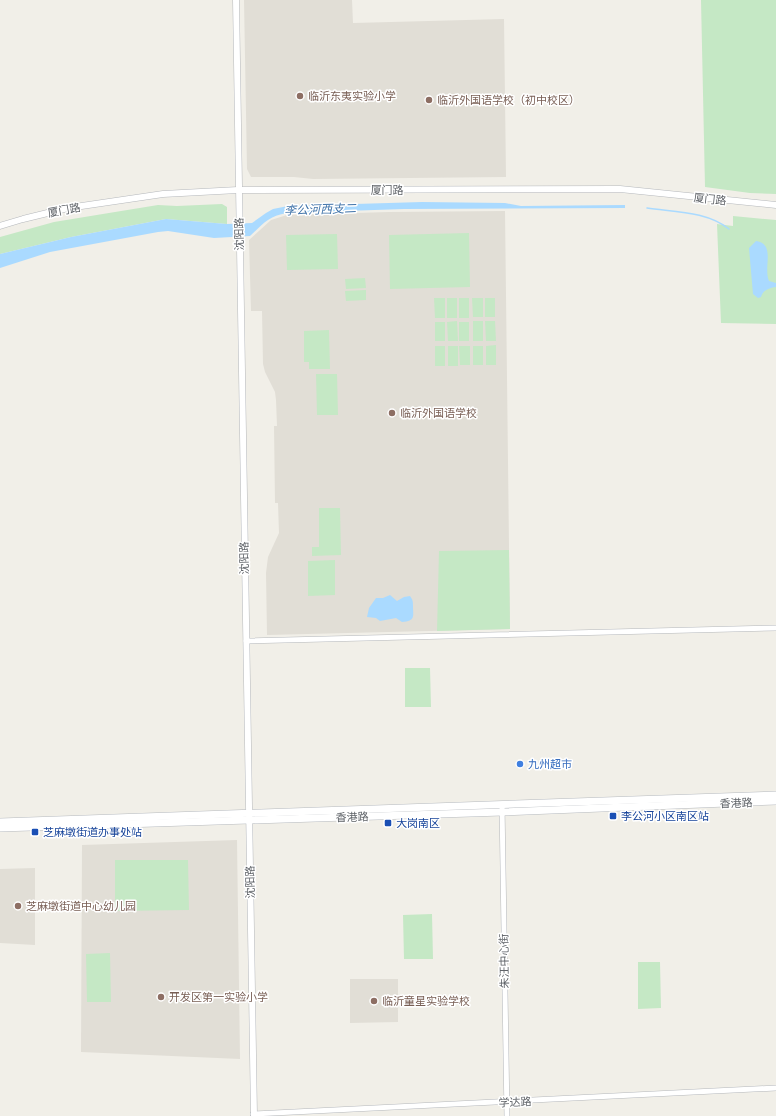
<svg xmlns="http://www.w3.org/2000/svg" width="776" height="1116" viewBox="0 0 776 1116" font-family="'PT Sans','Noto Sans SC',sans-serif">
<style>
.education{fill:#e1ded6}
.green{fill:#c5e8c5}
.water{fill:#aadaff}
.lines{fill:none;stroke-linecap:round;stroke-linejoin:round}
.stream{stroke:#aadaff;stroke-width:1.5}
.minor-casing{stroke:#b5b8bc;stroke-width:6}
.tertiary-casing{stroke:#b5b8bc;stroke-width:7}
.secondary-casing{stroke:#b6babf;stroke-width:8}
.minor{stroke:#fff;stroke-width:5}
.tertiary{stroke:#fff;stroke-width:6}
.secondary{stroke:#fff;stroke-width:7}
.education-dot{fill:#8d6e63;stroke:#fff;stroke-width:1.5}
.shop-dot{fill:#3f7fe0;stroke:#fff;stroke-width:1.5}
.transit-dot{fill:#1a4fb4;stroke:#fff;stroke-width:1.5}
.labels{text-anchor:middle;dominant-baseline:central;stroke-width:3;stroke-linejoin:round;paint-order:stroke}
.education-label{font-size:11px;fill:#785e54;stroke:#fff;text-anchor:start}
.street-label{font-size:11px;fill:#5f6368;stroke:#fff}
.shop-label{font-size:11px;fill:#366cbe;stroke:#fff;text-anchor:start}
.transit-label{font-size:11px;fill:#164399;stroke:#fff;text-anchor:start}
.water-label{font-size:12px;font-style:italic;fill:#4174aa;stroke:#fff}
</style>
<rect width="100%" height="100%" fill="#f1efe8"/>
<g class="education">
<path d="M244,0H352L353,23L504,19L506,177L313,179L294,177H251L247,169Z"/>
<path d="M505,211L510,629L267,635L266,573L268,557L279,533L278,503H275L274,426H277L276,400L275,392L265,372L263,364L262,311H251L249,240L271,220L287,215L389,212Z"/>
<path d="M237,840L240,1059L81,1052L82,845Z"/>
<path d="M35,868V945L0,943V869Z"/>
<path d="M350,979H398V1022L350,1023Z"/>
</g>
<g class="green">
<path d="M701,0H776V194L750,193L705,187Z"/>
<path d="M222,204L227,207V224L166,219L71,237L0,254V237L54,222L115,212L158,205L177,206Z"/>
<path d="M733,216L776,220V324L721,323L717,224L733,226Z"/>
<path d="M469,233L470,287L390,289L389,235Z"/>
<path d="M337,234L338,269L287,270L286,235Z"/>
<path d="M365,278L366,288L346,289L345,279Z"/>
<path d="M366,290V300L346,301L345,291Z"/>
<path d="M434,298H445V318H435Z"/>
<rect x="447" y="298" width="10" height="20"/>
<rect x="459" y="298" width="10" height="20"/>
<path d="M472,298H483V317H473Z"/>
<rect x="485" y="298" width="10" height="19"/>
<path d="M457,321L458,341H448L447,322Z"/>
<rect x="473" y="321" width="10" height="20"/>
<path d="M485,321H495L496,341H486Z"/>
<rect x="435" y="322" width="10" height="19"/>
<rect x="459" y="322" width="10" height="19"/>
<path d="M329,330L330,369H309V362H304V331Z"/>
<path d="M496,345V365H486V346Z"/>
<rect x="435" y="346" width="10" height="20"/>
<rect x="448" y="346" width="10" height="20"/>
<path d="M459,346H470V365H460Z"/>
<rect x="473" y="346" width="10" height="19"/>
<path d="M316,374H337L338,415H317Z"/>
<path d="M319,508H340L341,555L312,556V547H319Z"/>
<path d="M509,550L510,629L437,631L439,551Z"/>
<path d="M335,560V595L308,596V561Z"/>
<path d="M405,668H430L431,707H405Z"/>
<path d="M115,860H188L189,910L115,911Z"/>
<path d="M432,914L433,959H404L403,915Z"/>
<path d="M110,953L111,1002H87L86,954Z"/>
<path d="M638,962H660L661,1008L638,1009Z"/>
</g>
<g class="water">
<path d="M422,202L505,203L521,206L625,205V208L404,209L287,213C268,216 263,224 250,236L214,238L168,231L158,232L50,252L0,268V254L71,237L166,219L227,224L252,223L266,213L273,209L288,206Z"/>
<path d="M756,241C776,244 763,267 769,281L776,283V287C769,288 763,290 761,297L758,298L753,294L749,248Z"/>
<path d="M390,595L397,601L404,597L410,596C413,600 413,602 413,606C413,616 416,621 402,622L396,618L380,621L376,618L367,617L369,608L376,598H383Z"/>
</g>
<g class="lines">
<path class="stream" d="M647,208C674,212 707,211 729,229"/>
<g class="minor-casing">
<g id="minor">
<path d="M246,641L776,628"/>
<path d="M502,805L507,1116"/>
<path d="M253,1114L776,1088"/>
</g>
</g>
<g class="tertiary-casing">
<g id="tertiary">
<path d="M236,0L254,1116"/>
<path d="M0,226L23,219L68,208L163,194L238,190L620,189L776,205"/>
</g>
</g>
<g class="secondary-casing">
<g id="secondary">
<path d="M0,822L776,795"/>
<path d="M0,828L502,812L776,801"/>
</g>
</g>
<use href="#minor" class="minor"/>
<use href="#tertiary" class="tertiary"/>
<use href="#secondary" class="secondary"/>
</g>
<g class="education-dot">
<circle cx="300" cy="96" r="4"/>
<circle cx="429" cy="100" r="4"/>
<circle cx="392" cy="413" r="4"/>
<circle cx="18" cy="906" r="4"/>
<circle cx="161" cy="997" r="4"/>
<circle cx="374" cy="1001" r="4"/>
</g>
<circle class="shop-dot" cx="520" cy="764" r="4"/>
<g class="transit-dot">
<rect x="609" y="812" width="8" height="8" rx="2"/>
<rect x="384" y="819" width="8" height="8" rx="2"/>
<rect x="31" y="828" width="8" height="8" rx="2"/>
</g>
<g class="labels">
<g class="education-label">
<text x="308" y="96">临沂东夷实验小学</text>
<text x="437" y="100">临沂外国语学校（初中校区）</text>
<text x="400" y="413">临沂外国语学校</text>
<text x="26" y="906">芝麻墩街道中心幼儿园</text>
<text x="169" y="997">开发区第一实验小学</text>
<text x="382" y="1001">临沂童星实验学校</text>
</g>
<g class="street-label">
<text x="387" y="190">厦门路</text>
<text transform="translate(710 199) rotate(6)">厦门路</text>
<text transform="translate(64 210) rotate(-11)">厦门路</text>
<text transform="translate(239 234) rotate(-91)">沈阳路</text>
<text transform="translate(244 558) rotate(-91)">沈阳路</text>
<text transform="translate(736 803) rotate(-2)">香港路</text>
<text transform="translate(352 817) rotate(-2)">香港路</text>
<text transform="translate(250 882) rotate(-91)">沈阳路</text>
<text transform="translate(504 961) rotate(-91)">朱汪中心街</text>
<text transform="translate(515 1102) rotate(-3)">学达路</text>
</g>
<g class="shop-label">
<text x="528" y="764">九州超市</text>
</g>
<g class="transit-label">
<text x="621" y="816">李公河小区南区站</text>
<text x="396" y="823">大岗南区</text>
<text x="43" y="832">芝麻墩街道办事处站</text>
</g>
<g class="water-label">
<text transform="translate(320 209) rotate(-2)">李公河西支二</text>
</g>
</g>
</svg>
